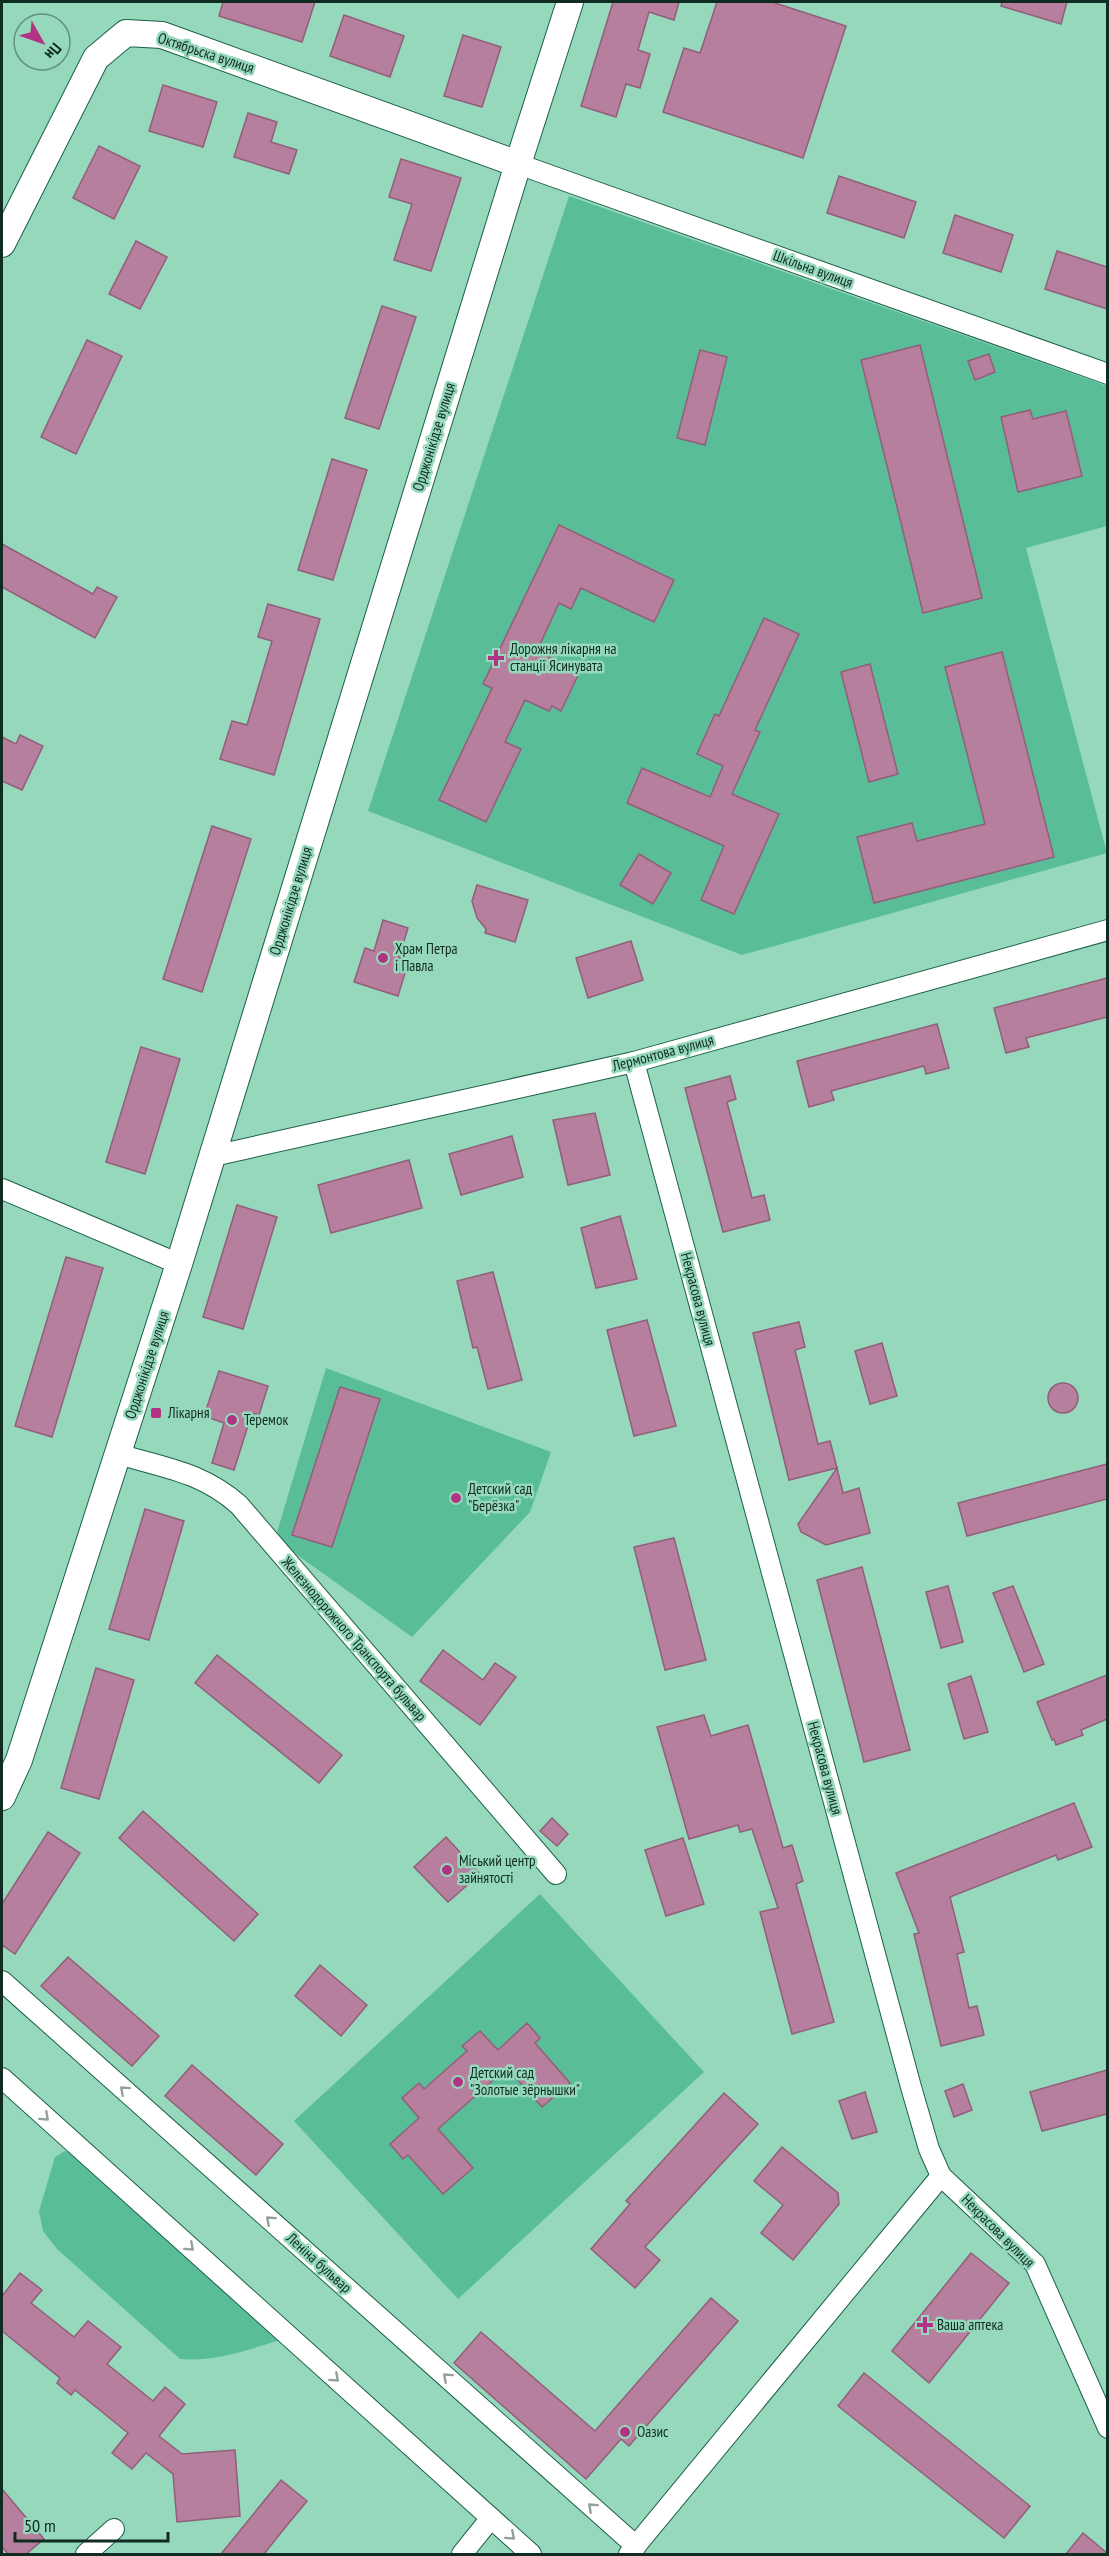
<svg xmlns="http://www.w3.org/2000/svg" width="1109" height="2556" font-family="'PT Sans Narrow',sans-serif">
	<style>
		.green { fill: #59be98 }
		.building { fill: #b67f9d; stroke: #925e7a; stroke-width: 1.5 }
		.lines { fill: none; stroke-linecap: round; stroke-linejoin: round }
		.minor-casing { stroke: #1c6049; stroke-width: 22 }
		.major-casing { stroke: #1c6049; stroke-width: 28 }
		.minor { stroke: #fff; stroke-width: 20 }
		.major { stroke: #fff; stroke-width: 26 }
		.oneway { stroke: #93a09b }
		.poi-dot { fill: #b13383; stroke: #95d8bc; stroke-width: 2 }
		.labels { text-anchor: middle; stroke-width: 5; stroke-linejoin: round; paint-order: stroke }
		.street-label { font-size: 15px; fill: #102b21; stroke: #95d8bc }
		.poi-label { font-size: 15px; fill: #102b21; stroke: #95d8bc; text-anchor: start }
	</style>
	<rect width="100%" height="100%" fill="#95d8bc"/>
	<g class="green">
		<polygon points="569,196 1107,386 1107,526 1026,548 1107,853 742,955 368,811"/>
		<polygon points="326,1368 551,1452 530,1512 412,1637 275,1539"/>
		<polygon points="540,1894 704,2072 458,2299 294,2121"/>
		<path d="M 65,2151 L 74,2154 L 280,2340 C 247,2350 214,2362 180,2359 L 57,2249 L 43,2231 L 39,2211 L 55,2157 Z"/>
	</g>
	<g class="building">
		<polygon points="223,2 315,2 302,42 219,16"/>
		<polygon points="613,2 679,2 674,20 649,12 638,50 650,54 640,88 626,84 616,117 581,106"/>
		<polygon points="717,2 772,2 846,26 803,158 663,112 684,48 700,53"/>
		<polygon points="1002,2 1067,2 1061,24 1001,6"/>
		<polygon points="344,15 404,36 390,77 330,56"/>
		<polygon points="463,35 501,47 482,107 444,96"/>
		<polygon points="163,85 217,102 203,147 149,131"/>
		<polygon points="248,113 277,122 271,142 297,150 289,174 234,157"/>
		<polygon points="99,146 140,166 114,219 73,198"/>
		<polygon points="401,159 461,178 431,271 394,260 412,204 389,197"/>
		<polygon points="839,176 916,202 904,238 827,213"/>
		<polygon points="955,215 1013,235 1001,272 943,253"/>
		<polygon points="136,241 167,257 140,309 109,294"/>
		<polygon points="1057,251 1107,267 1107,309 1045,289"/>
		<polygon points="382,306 416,317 379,429 345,418"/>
		<polygon points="87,340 122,356 76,454 41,437"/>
		<polygon points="920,345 982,598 923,613 861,360"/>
		<polygon points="700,350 727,357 705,445 677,438"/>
		<polygon points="989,354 995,372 975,380 968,361"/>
		<polygon points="1030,410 1033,419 1066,411 1082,476 1018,492 1001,417"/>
		<polygon points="332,459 367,470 333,580 298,570"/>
		<polygon points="559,525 674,580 654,622 581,588 571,609 559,603 537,651 580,671 561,711 552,706 549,711 525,700 505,742 521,749 486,822 439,800 492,688 483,684"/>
		<polygon points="2,544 93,594 97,587 117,597 95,638 2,587"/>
		<polygon points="268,604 320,619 274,775 220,759 232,721 247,725 272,641 258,637"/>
		<polygon points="764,618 799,634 755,730 760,732 732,794 779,814 734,914 701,900 724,846 627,803 642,768 710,797 723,766 697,754 715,714 719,716"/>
		<polygon points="1002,652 1054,857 874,903 857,837 912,823 917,841 985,824 945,667"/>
		<polygon points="870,664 898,774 869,782 841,672"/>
		<polygon points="20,735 43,746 22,790 2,781 2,737 16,744"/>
		<polygon points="212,826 251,839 202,992 163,979"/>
		<polygon points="639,854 671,873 653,904 620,885"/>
		<polygon points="477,885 528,900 515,942 485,933 486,929 477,918 472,901"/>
		<polygon points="383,920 408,928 399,957 409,960 398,996 354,982 365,948 374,951"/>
		<polygon points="631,941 643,980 588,998 576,958"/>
		<polygon points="1107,978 1107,1017 1026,1038 1029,1047 1006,1053 994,1008"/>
		<polygon points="937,1024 949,1068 926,1074 924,1066 831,1091 834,1100 809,1107 797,1061"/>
		<polygon points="141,1047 180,1059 145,1174 106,1162"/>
		<polygon points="730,1076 736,1099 727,1102 752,1198 764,1195 770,1220 723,1232 685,1088"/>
		<polygon points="595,1113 610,1175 568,1185 553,1120"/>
		<polygon points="512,1136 523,1177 461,1195 449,1154"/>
		<polygon points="409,1160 422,1208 331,1233 318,1185"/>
		<polygon points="237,1205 277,1217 243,1329 203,1317"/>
		<polygon points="620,1216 637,1279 596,1288 581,1228"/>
		<polygon points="66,1257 103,1268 52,1437 15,1426"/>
		<polygon points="493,1272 522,1380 488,1389 477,1347 473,1348 457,1281"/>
		<polygon points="647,1320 676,1426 634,1436 607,1330"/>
		<polygon points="799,1322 805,1347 795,1350 818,1444 830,1441 837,1468 789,1480 753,1333"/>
		<polygon points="882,1343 897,1396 870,1404 855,1351"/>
		<polygon points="219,1371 268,1386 259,1415 252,1413 234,1470 212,1463 224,1423 204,1416"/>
		<circle cx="1063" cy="1398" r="15"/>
		<polygon points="340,1387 380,1399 332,1547 292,1535"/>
		<polygon points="1107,1464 1107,1499 967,1536 958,1503"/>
		<polygon points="837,1468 843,1493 859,1488 870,1533 826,1545 801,1532 798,1524"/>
		<polygon points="145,1509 184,1521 149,1640 109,1629"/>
		<polygon points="674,1538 706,1660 665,1670 634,1547"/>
		<polygon points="862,1567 910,1750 864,1762 817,1580"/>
		<polygon points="948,1586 963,1642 941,1648 926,1592"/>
		<polygon points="1013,1586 1044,1664 1024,1672 993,1593"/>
		<polygon points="443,1650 483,1680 495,1663 516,1677 480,1725 420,1681"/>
		<polygon points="217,1655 342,1755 319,1783 195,1683"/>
		<polygon points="96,1668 134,1680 99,1799 61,1788"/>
		<polygon points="1107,1675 1107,1719 1081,1730 1083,1735 1056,1745 1054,1739 1052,1740 1037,1702"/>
		<polygon points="971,1676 988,1732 964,1739 948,1684"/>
		<polygon points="704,1715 711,1736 748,1725 783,1848 792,1845 803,1881 796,1884 834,2022 792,2034 760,1912 778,1908 752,1829 740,1832 738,1825 689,1839 657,1727"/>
		<polygon points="1074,1803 1092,1847 1058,1860 1056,1855 950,1897 964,1952 957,1954 969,2008 977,2006 984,2035 941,2046 914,1934 919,1933 896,1873"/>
		<polygon points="143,1811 258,1914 234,1941 119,1838"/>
		<polygon points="552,1818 568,1834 557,1846 540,1831"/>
		<polygon points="48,1832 80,1853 15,1954 2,1945 2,1904"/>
		<polygon points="446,1837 480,1874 448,1902 414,1867"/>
		<polygon points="683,1838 704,1904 666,1916 645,1850"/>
		<polygon points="68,1957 159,2036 132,2066 41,1986"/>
		<polygon points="320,1965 367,2005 341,2036 295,1996"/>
		<polygon points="527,2023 540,2038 535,2043 570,2083 542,2107 507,2068 438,2129 473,2168 443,2194 408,2155 403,2159 390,2144 419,2118 402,2098 419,2083 424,2089 467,2051 462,2046 480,2031 498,2050"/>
		<polygon points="192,2065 283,2144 256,2175 165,2096"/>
		<polygon points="1107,2070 1107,2114 1042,2131 1030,2092"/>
		<polygon points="963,2084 972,2110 954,2117 945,2091"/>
		<polygon points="865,2092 877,2132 852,2139 839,2101"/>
		<polygon points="724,2093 758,2124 645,2247 660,2260 635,2288 591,2249 630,2204 626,2201"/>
		<polygon points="782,2147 838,2193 839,2204 793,2260 761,2233 783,2205 754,2181"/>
		<polygon points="971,2253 1009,2283 929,2383 892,2351"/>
		<polygon points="20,2273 42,2290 31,2303 74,2337 88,2321 121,2347 107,2364 153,2401 165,2387 185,2404 159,2436 182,2454 235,2450 240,2516 177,2522 173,2474 146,2453 132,2469 112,2453 128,2433 75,2390 71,2395 57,2383 60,2378 2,2331 2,2296"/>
		<polygon points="711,2298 738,2321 629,2446 621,2439 586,2479 454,2363 481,2332 595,2431"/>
		<polygon points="864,2373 1030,2506 1004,2538 838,2406"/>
		<polygon points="281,2480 307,2501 288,2524 264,2554 221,2554"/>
		<polygon points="2,2489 44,2539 26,2554 8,2554 2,2547"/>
		<polygon points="1083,2533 1107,2553 1107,2554 1066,2554"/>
	</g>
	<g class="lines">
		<defs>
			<g id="minor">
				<polyline points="518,164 1108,374"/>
				<polyline points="634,1062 911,2087 929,2149 941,2176 1035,2264 1108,2428"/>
				<polyline points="213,1156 634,1062 1108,930"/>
				<polyline points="2,1189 179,1264"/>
				<path d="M 118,1454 C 165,1468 202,1472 239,1505 L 556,1874"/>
				<polyline points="2,1981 636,2546"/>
				<polyline points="2,2078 531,2554"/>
				<polyline points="86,2554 114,2529"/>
				<polyline points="462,2554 491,2518"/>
				<polyline points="629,2554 941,2176"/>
			</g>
			<g id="major">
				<polyline points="2,244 96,58 126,33 162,35 518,164"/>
				<polyline points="2,1797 19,1760 179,1264 518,164 570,2"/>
			</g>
		</defs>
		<use href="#minor" class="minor-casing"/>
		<use href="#major" class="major-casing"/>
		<use href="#minor" class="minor"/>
		<use href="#major" class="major"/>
	</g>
	<defs><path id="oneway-chevron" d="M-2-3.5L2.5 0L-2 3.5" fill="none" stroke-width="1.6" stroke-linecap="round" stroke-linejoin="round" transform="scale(1.5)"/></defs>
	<g class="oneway">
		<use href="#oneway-chevron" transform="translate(124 2090) rotate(-138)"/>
		<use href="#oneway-chevron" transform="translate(45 2117) rotate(42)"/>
		<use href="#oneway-chevron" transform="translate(270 2220) rotate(-138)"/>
		<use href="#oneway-chevron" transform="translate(190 2247) rotate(42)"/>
		<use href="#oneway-chevron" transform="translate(447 2377) rotate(-138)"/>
		<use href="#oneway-chevron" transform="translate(335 2378) rotate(42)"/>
		<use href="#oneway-chevron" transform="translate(592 2507) rotate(-138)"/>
		<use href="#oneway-chevron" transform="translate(511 2536) rotate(42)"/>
	</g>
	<g class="poi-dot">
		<path d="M493 649h6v6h6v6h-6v6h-6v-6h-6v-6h6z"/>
		<circle cx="383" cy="958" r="6"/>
		<rect x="150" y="1407" width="12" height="12" rx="3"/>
		<circle cx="232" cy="1420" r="6"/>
		<circle cx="456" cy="1498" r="6"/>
		<circle cx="447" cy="1870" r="6"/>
		<circle cx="458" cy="2082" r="6"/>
		<path d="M922 2316h6v6h6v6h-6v6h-6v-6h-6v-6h6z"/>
		<circle cx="625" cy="2432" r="6"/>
	</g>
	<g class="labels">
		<g class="street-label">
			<text transform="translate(206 53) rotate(18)" y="5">Октябрьска вулиця</text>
			<text transform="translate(813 269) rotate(20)" y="5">Шкільна вулиця</text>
			<text transform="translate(434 437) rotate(-73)" y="5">Орджонікідзе вулиця</text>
			<text transform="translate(291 901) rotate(-73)" y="5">Орджонікідзе вулиця</text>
			<text transform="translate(663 1053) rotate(-15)" y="5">Лермонтова вулиця</text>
			<text transform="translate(698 1299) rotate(75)" y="5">Некрасова вулиця</text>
			<text transform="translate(147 1365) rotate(-72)" y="5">Орджонікідзе вулиця</text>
			<text transform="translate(354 1639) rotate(49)" y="5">Железнодорожного Транспорта бульвар</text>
			<text transform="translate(825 1768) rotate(75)" y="5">Некрасова вулиця</text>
			<text transform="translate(998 2231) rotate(45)" y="5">Некрасова вулиця</text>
			<text transform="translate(319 2263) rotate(42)" y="5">Леніна бульвар</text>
		</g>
		<g class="poi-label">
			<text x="510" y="654">Дорожня лікарня на<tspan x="510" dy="17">станції Ясинувата</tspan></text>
			<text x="395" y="954">Храм Петра<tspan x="395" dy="17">і Павла</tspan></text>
			<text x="168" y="1418">Лікарня</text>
			<text x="244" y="1425">Теремок</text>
			<text x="468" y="1494">Детский сад<tspan x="468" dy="17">"Берёзка"</tspan></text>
			<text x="459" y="1866">Міський центр<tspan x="459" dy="17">зайнятості</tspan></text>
			<text x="470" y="2078">Детский сад<tspan x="470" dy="17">"Золотые зёрнышки"</tspan></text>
			<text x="937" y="2330">Ваша аптека</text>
			<text x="637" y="2437">Оазис</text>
		</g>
	</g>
	<rect width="1109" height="2556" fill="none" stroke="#102b21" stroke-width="6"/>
	<g transform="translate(42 42) rotate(130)"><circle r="28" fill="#95d8bc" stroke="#60937e" stroke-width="1.5"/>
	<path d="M0-4.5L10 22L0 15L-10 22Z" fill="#b13383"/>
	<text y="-9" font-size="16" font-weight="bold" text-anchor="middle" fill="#102b21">Пн</text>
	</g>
	<path d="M15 2532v9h153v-9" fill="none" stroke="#102b21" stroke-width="3"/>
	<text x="24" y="2532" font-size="18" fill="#102b21" stroke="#95d8bc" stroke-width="4.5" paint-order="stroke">50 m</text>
</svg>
